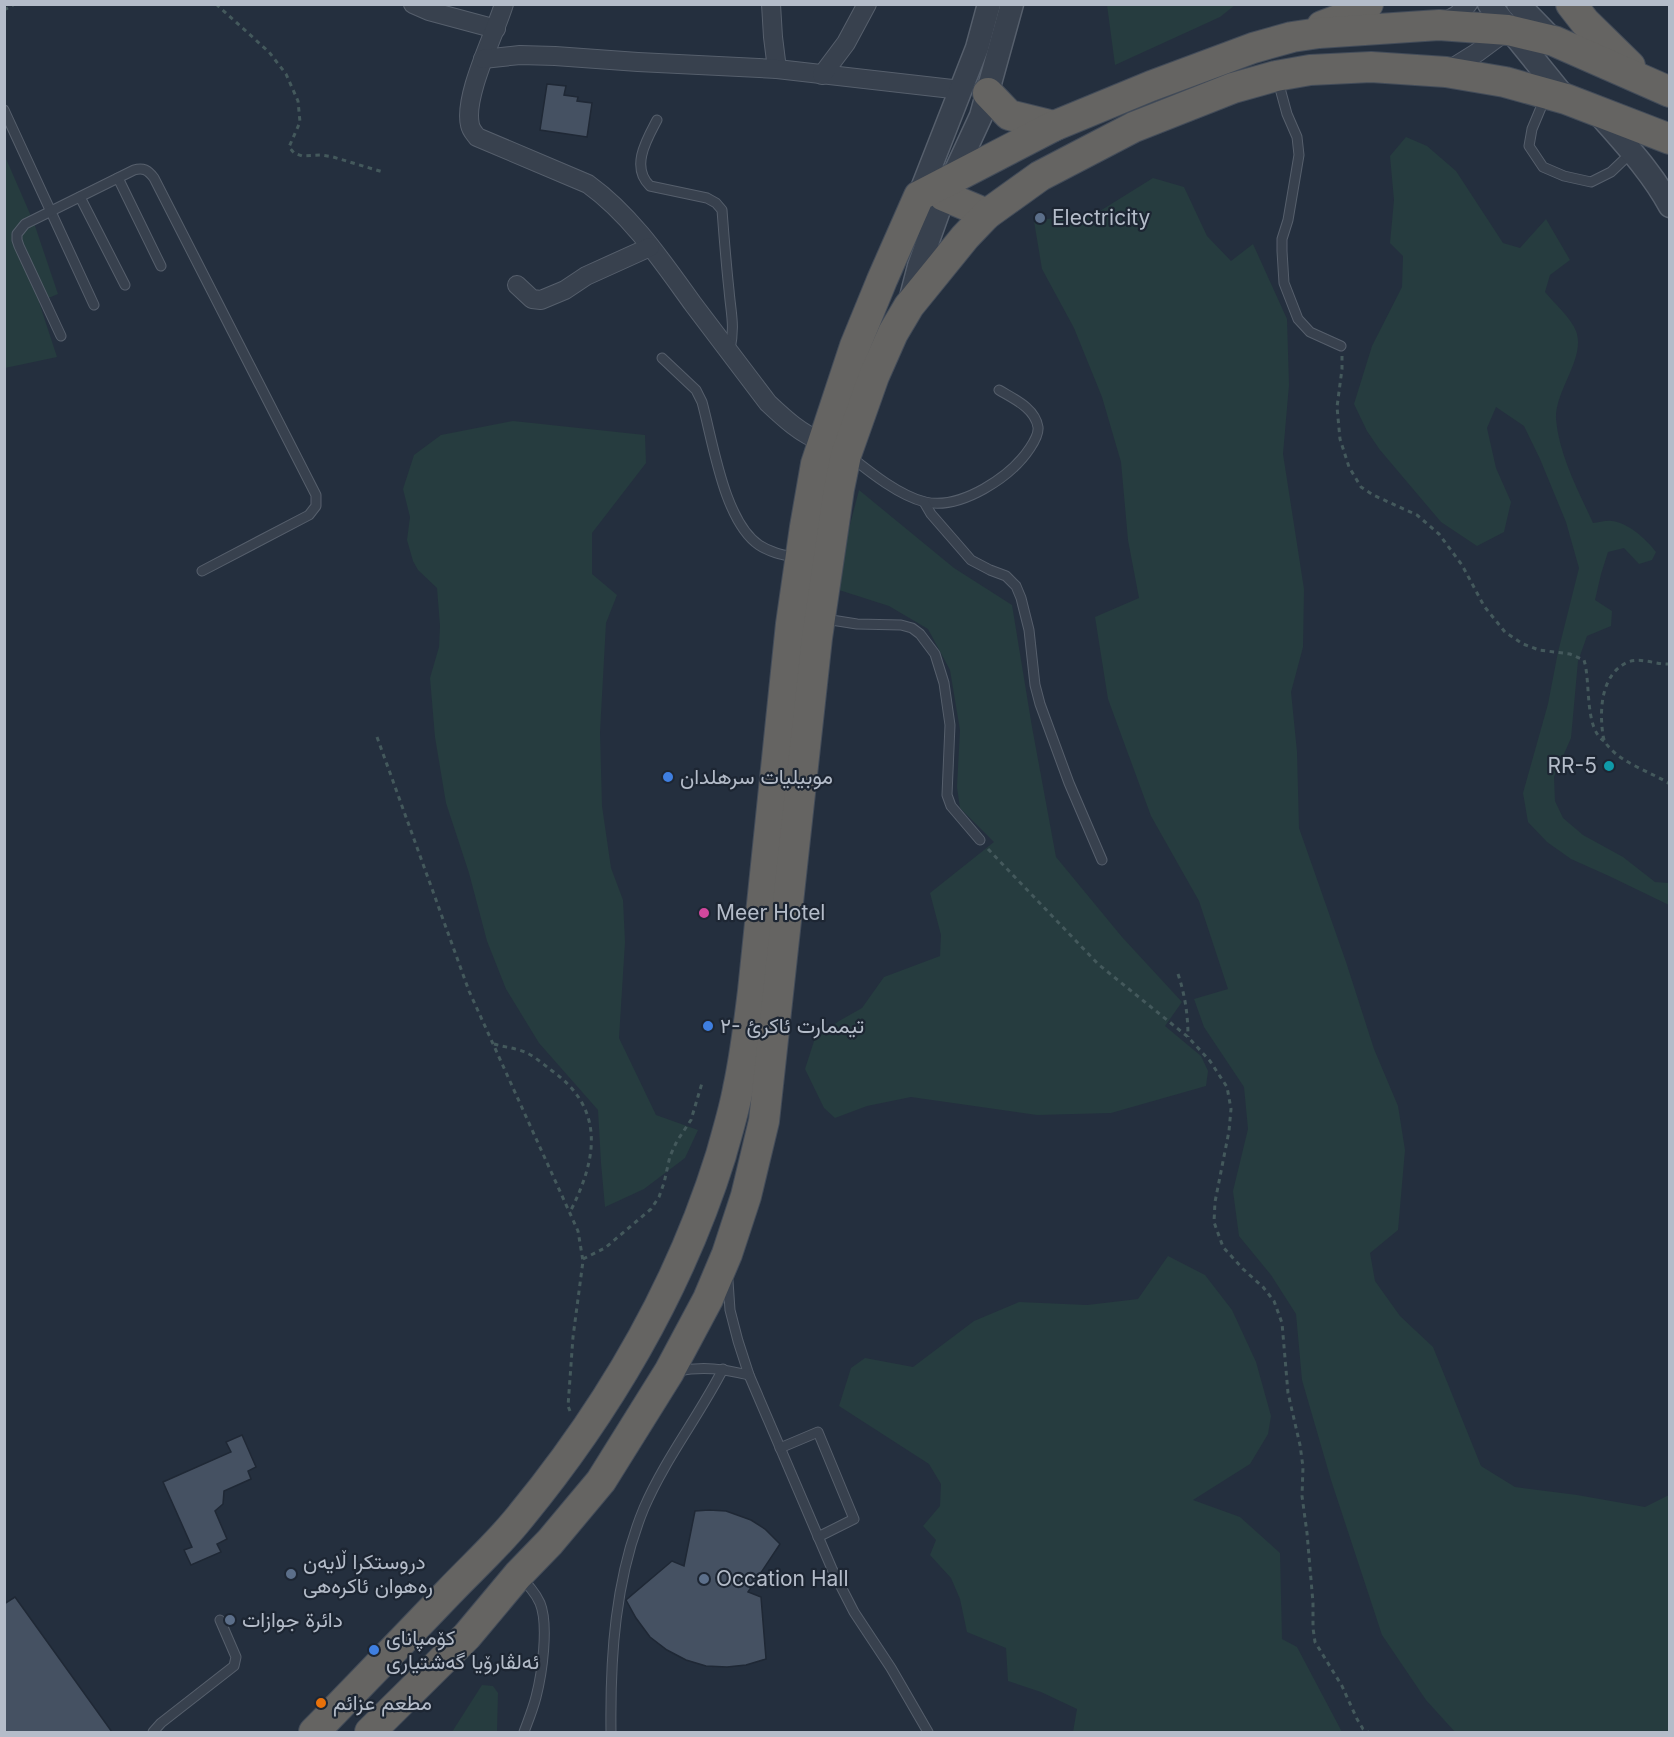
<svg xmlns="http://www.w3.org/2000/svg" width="1674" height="1737" font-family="Inter,Vazirmatn,sans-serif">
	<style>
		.green { fill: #263c3f }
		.building { fill: #455162; stroke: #1f2835; stroke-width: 1.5 }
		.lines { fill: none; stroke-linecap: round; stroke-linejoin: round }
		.service-casing { stroke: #565f6c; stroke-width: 11 }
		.minor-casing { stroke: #565f6c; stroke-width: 20 }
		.tertiary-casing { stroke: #565f6c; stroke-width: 25 }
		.trunk-casing { stroke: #434c59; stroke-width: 32 }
		.path { stroke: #44595c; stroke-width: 3; stroke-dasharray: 4.5 4.5; stroke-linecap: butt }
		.service { stroke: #38414e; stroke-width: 9 }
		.minor { stroke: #38414e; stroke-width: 18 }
		.tertiary { stroke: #38414e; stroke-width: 22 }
		.trunk { stroke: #656462; stroke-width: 30 }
		.service-dot { fill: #5c6f8a; stroke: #1d2633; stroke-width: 2 }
		.culture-dot { fill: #0f9aa8; stroke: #1d2633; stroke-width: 2 }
		.shop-dot { fill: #3f7fe0; stroke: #1d2633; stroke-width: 2 }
		.hotel-dot { fill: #d1479c; stroke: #1d2633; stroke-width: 2 }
		.food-dot { fill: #e8710a; stroke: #1d2633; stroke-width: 2 }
		.labels { text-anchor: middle; stroke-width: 4.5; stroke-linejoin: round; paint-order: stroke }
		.poi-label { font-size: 21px; fill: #b4bcc9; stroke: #1d2633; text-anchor: start }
	</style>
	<rect width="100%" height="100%" fill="#242f3e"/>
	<g class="green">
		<polygon points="1107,5 1107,4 1235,5 1220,17 1115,65"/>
		<path d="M 1406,137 L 1427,146 L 1456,171 L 1503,243 L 1520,248 L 1546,219 L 1570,260 L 1550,275 L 1545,292 C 1554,303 1571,318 1576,331 C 1586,358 1555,390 1556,419 C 1559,455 1578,490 1593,523 C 1598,523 1606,520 1612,521 C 1629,523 1647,540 1656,552 L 1652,560 L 1639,564 L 1624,548 L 1608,552 L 1601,574 L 1595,600 L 1612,611 L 1611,626 L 1587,636 L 1578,661 L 1571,738 L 1554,777 L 1555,801 L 1563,818 L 1583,835 L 1623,857 L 1655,882 L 1669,883 L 1669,905 L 1609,876 L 1571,859 L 1547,842 L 1528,822 L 1523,793 L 1548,704 L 1558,652 L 1579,568 L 1566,522 L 1540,459 L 1524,426 L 1496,407 L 1487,428 L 1496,468 L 1511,502 L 1504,532 L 1477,546 L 1441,522 L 1380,450 L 1367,431 L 1354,404 L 1372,346 L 1402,287 L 1403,256 L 1390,243 L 1394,200 L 1390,156 Z"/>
		<polygon points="4,154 34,223 58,294 39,302 57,357 5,368"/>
		<polygon points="1153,178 1184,187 1207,236 1231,261 1253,244 1287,319 1289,385 1283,454 1304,589 1303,647 1291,692 1297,752 1299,828 1346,962 1374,1049 1398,1106 1405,1150 1398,1230 1370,1253 1375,1281 1400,1316 1433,1347 1481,1466 1515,1487 1577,1495 1645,1507 1669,1495 1669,1732 1455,1732 1426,1700 1382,1635 1331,1480 1302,1380 1296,1314 1271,1275 1239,1236 1233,1191 1248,1129 1244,1087 1204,1027 1194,999 1228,989 1199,901 1151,816 1108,699 1095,617 1139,598 1128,540 1121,462 1102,397 1074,328 1042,269 1034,221 1100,211"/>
		<polygon points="513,421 645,435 646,463 592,533 592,574 617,595 606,623 600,732 602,806 611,868 623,900 625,942 619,1038 656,1115 698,1130 685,1158 644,1189 605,1207 601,1163 598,1110 539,1043 506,989 487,941 469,873 446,803 435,737 430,678 439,647 440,626 437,588 418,570 413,561 407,540 410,517 403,489 414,455 441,435"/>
		<polygon points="859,490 954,568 1012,605 1032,727 1056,857 1122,937 1182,1002 1165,1026 1201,1056 1208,1071 1206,1086 1111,1113 1037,1115 911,1097 867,1106 835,1118 824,1108 805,1069 815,1038 839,1021 862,1008 884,977 940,956 941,935 930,893 994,842 960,808 957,787 960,730 950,670 928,629 889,606 839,590 845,544"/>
		<polygon points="1168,1256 1205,1275 1232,1310 1256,1362 1271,1416 1268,1434 1250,1464 1193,1500 1240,1517 1280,1553 1282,1639 1297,1647 1342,1732 1073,1732 1077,1709 1041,1692 1008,1681 1006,1648 967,1632 960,1599 951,1578 930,1555 936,1540 923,1526 940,1506 941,1484 929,1464 839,1406 851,1368 865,1358 913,1367 974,1321 1019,1302 1087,1305 1138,1299"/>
		<polygon points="482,1685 493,1686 498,1693 497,1732 452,1732"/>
	</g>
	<g class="building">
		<polygon points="547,84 566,86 564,95 578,97 577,101 592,103 587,137 540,130"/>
		<polygon points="242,1435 256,1467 248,1471 251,1479 224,1491 223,1504 215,1511 227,1539 217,1544 221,1552 191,1565 184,1550 192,1547 163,1482 231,1452 226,1442"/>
		<polygon points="709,1510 726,1511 751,1520 765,1529 780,1544 748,1592 761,1597 766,1659 746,1665 727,1667 706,1666 686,1660 667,1650 650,1637 636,1618 626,1600 672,1561 684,1566 695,1511"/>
		<polygon points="15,1597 112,1732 4,1732 4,1604"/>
	</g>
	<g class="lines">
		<defs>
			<g id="service">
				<polyline points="1278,81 1287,114 1297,137 1299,155 1288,220 1282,239 1282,251 1284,283 1298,319 1310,332 1341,346"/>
				<polyline points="1545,98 1532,129 1529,146 1543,167 1564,176 1591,182 1611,172 1632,152"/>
				<polyline points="4,110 94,305"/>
				<path d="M 657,120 C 647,139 630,167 650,186 L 707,198 L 716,203 L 722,210 C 724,236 726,263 729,290 C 731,314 735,325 730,350"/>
				<polyline points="118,178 161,266"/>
				<polyline points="80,197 125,285"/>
				<path d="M 61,336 L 19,246 L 17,240 L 17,234 L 25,224 L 134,170 C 143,167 148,170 154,178 L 316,495 L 316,506 L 309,515 L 202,571"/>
				<path d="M 662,358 L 696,390 L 702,402 C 713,442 724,521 759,545 C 771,553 784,555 798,558"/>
				<path d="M 851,457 C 871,473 900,496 925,502 C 961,510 1011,477 1030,448 C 1034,442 1039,434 1038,427 C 1035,408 1014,399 999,390"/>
				<polyline points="924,502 931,514 971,560 990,570 1006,576 1016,586 1021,598 1029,630 1035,685 1040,704 1069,783 1102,860"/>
				<polyline points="825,619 857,624 901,625 912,628 920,634 935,654 944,683 950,725 947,795 951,806 980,840"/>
				<polyline points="728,1281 730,1310 738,1341 749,1375 832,1569 854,1612 891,1668 928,1732"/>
				<path d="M 677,1371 C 705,1366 722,1369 749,1375"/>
				<polyline points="780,1448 818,1432 854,1519 818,1537"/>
				<path d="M 520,1577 C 528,1585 535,1592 540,1603 C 549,1625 542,1674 536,1697 C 533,1709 528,1721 524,1732"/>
				<polyline points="153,1732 161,1723 234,1666 236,1657 220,1620"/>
				<path d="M 611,1732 C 610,1657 615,1578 644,1508 C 665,1459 699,1416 723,1369"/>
			</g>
			<g id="minor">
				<polyline points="413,4 429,11 496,29"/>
				<path d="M 504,4 C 495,34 463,96 470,125 C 471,130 474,133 477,137 L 588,184 C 631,215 662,261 693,304 C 718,337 743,370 768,403 C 785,419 800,433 822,442"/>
				<polyline points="771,4 773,37 777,69"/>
				<polyline points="1441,24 1457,15 1468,4"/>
				<polyline points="483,59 520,55 555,56 638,62 777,69 961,90"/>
				<polyline points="1446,72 1478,52 1509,29"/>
				<polyline points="822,75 846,43 867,4"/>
				<polyline points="517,285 532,299 541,300 565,290 586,276 650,247"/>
			</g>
			<g id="tertiary">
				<polyline points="1489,4 1566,99"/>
				<polyline points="1518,4 1554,41"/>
				<path d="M 1598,113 C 1624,143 1651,171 1670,206"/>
				<polyline points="919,196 977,48 989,4"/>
				<polyline points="910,301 919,266 944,196 981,116 1012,4"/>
			</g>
			<g id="trunk">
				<polyline points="1571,4 1585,22 1630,66"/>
				<polyline points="1322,26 1351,15 1368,4"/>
				<polyline points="988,93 1009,115 1054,126"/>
				<polyline points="944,196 987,214"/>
				<path d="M 314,1732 C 359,1686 404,1639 449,1592 C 471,1569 494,1548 515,1523 C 605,1415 679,1290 721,1155 C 727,1133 734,1111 738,1089 C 745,1057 749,1024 753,991 L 791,624 L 805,527 L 816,464 L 855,346 L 882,280 L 919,196 L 1054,126 L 1151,86 L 1253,48 L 1292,37 L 1319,33 L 1439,25 L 1508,30 L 1554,41 L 1670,92"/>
				<polyline points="370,1732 467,1636 518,1575 550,1542 601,1481 669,1372 708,1299 727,1254 746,1196 764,1121 817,638 839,489 846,455 874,376 893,333 909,306 965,237 987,214 1040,176 1134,127 1233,88 1276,76 1310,70 1371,67 1446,72 1505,82 1566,99 1670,139"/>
			</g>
		</defs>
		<use href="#service" class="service-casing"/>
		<use href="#minor" class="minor-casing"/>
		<use href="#tertiary" class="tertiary-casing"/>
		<use href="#trunk" class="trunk-casing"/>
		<g class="path">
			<polyline points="216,4 269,52 286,74 298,101 300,122 289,147 294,153 302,156 321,155 333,157 383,172"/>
			<polyline points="4,10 15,4"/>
			<path d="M 1342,356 L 1342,369 L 1337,407 L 1340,439 L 1349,467 L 1361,487 L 1373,495 L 1417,515 L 1439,534 L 1462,565 L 1484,606 L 1505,632 L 1523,644 L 1539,650 L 1570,654 L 1584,660 C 1591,682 1584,728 1604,741"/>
			<path d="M 1670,664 C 1656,665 1641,657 1628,662 C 1603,673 1600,704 1602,727 C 1603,736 1603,742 1610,748 C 1622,763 1653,773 1670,784"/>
			<polyline points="377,737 469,991 578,1231 583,1261 573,1337 568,1406 570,1411"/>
			<polyline points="988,849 1098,964 1188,1037 1210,1061 1227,1087 1231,1109 1229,1131 1215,1202 1214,1222 1223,1247 1243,1269 1263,1287 1274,1301 1282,1323 1288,1393 1300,1445 1303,1467 1302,1496 1307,1533 1313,1603 1313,1628 1315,1642 1342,1686 1357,1719 1363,1729 1368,1732"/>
			<path d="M 1178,974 C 1185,995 1188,1015 1188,1037"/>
			<path d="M 494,1044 C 504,1047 515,1048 525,1052 C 534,1056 543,1064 551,1070 C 606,1109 597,1159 570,1212"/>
			<polyline points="583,1259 605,1248 651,1209 659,1197 664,1183 670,1156 677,1141 691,1120 702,1083"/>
		</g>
		<use href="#service" class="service"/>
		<use href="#minor" class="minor"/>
		<use href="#tertiary" class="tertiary"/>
		<use href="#trunk" class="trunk"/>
	</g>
	<g class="service-dot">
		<circle cx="1040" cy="218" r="6"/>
		<circle cx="291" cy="1574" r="6"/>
		<circle cx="704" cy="1579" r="6"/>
		<circle cx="230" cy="1620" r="6"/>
	</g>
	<circle class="culture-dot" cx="1609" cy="766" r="6"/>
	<g class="shop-dot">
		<circle cx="668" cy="777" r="6"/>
		<circle cx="708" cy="1026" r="6"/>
		<circle cx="374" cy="1650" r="6"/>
	</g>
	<circle class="hotel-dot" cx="704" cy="913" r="6"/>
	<circle class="food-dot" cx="321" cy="1703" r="6"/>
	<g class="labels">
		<g class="poi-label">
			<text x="1052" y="225">Electricity</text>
			<text x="1597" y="773" text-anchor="end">RR-5</text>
			<text x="680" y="784">موبيليات سرهلدان</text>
			<text x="716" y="920">Meer Hotel</text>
			<text x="720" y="1033">تيممارت ئاكرئ -٢</text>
			<text x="303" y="1569">دروستكرا ڵایەن<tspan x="303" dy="24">رەهوان ئاكرەهی</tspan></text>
			<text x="716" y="1586">Occation Hall</text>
			<text x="242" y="1627">دائرة جوازات</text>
			<text x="386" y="1645">کۆمپانای<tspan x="386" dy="24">ئەلڤارۆیا گەشتیاری</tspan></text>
			<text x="333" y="1710">مطعم عزائم</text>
		</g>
	</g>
	<rect width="1674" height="1737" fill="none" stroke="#b4bcc9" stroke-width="12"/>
</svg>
